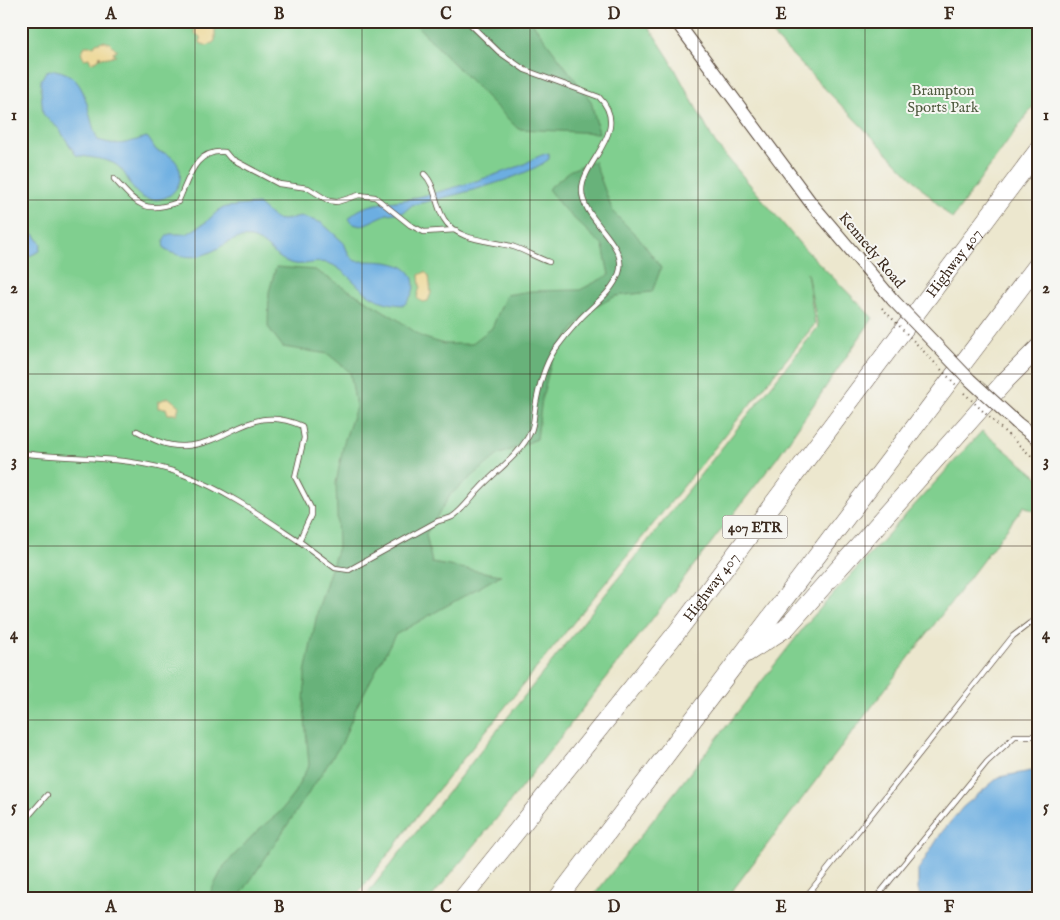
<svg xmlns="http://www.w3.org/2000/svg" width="1060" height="920" font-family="'IM FELL English',serif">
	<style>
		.green { fill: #80cf8f; stroke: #5e7c56 }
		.forest { fill: #68b27a; stroke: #526e4c }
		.sand { fill: #eeda9e; stroke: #94825e }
		.water { fill: #6caee1; stroke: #546c80 }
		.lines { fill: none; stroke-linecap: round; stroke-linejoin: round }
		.service-casing { stroke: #564638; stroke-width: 6 }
		.secondary-casing { stroke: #564638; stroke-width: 14 }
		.motorway-casing { stroke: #564638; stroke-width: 19 }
		.path { stroke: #564638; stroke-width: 2; stroke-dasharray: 1 4; stroke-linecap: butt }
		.service { stroke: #fff; stroke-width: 4.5 }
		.secondary { stroke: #fff; stroke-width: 12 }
		.motorway { stroke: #fff; stroke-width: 18 }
		.secondary-bridge-casing { stroke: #564638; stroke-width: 14; stroke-linecap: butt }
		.path-bridge { stroke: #564638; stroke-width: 2; stroke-dasharray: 1 4; stroke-linecap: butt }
		.secondary-bridge { stroke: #fff; stroke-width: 12 }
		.grid { fill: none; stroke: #3b2a1e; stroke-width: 1; stroke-opacity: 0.55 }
		.labels { text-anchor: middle; stroke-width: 4; stroke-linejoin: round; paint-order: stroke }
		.shield { fill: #f6f6f2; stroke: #73675e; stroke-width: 1 }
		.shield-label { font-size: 14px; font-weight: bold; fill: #3b2a1e }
		.park-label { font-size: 15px; fill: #505c40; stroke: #f6f6f2 }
		.street-label { font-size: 15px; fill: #3b2a1e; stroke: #f6f6f2 }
		.neatline { fill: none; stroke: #3b2a1e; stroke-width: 2 }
		.grid-label { font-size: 16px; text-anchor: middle; font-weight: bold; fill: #3b2a1e }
	</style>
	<rect width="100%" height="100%" fill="#f6f6f2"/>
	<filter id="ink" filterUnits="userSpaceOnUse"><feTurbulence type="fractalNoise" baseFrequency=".02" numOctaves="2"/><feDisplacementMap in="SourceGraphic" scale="10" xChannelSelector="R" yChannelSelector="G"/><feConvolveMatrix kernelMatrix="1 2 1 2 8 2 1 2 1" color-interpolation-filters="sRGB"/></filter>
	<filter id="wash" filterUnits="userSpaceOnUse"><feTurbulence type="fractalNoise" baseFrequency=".0096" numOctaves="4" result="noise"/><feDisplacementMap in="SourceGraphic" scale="20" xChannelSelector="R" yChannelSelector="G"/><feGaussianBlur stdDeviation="1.12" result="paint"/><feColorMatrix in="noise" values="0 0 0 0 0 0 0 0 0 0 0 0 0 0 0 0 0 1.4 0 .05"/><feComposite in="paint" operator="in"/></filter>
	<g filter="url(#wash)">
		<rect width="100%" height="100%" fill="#ece7ce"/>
		<g class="green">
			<polygon points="21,21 645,21 669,58 715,143 800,244 873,318 777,458 507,806 430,899 363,899 818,327 807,273 815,324 425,806 354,899 21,899"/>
			<polygon points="759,21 1039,21 1039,98 952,219"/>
			<polygon points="982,431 1039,478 1039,514 1024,506 726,899 591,899 809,621"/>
		</g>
		<g class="forest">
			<polygon points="412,21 531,21 591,101 599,133 518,129"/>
			<polygon points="594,161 613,212 640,239 661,268 652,292 616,296 591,309 578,323 552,359 542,398 537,439 498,455 451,494 426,534 432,563 501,575 395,635 357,706 342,743 238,899 207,899 224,866 258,830 280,812 293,795 309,765 304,707 305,673 318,609 338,547 336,483 344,442 356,407 350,372 328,354 283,347 268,327 269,292 276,267 315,270 397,319 422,337 444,344 471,344 492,328 506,295 531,291 580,290 609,275 603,246 562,207 548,189 571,170"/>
		</g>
		<g class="sand">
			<polygon points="202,21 215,23 215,41 208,46 200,43 200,37 195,33 195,28 201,25"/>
			<polygon points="103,41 110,43 117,50 113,52 116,56 101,58 100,55 99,59 91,63 89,58 84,59 81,53 85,46 94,46 96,43"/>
			<polygon points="425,272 429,276 431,293 428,301 422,302 417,298 420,287 419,275"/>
			<polygon points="168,397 179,406 177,414 168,414 166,408 158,408 158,402"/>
		</g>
		<g class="water">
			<path d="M 55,70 C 91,76 85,114 98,140 C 121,147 125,143 147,137 C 151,141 153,146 156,150 C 160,153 166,152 170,156 C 184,166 184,184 170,195 C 163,200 152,201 144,198 C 131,192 129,177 120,168 C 111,158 89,158 76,155 L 59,129 L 43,114 L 41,93 L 41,80 L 46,71 Z"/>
			<path d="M 549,153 L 549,159 C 525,179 445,198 412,205 L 404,212 L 387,214 L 361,226 L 353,224 L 349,219 C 361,201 394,203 414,198 C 448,190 484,179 517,167 C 529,163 537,155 549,153 Z"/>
			<path d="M 258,204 L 275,219 L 284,220 L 300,216 L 322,223 L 344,243 L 349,255 L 355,261 C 373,262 413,257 414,285 C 414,293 409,300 404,305 C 362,303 362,282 333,265 C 318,257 301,270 285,261 C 273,255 265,241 251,238 C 222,233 210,272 165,250 C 162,243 163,239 169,234 L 187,234 L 206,222 L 219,210 L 226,207 Z"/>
			<polygon points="21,230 35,235 41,244 40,251 21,260"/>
			<polygon points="1031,771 1039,776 1039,881 1003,899 921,899 918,890 918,870 942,832 963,807 999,777"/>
		</g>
	</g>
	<g filter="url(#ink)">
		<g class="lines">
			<defs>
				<g id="service">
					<path d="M 424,174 C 436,185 435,205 444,219 C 457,242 492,240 514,247 C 526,251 537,258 549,262"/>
					<path d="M 114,179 C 136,203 143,215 178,202 C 189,179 194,149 225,152 L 230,158 L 279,184 L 308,188 L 329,201 L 337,202 L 359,195 L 375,197 L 410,225 L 424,232 L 456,230"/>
					<path d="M 21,453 C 74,460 133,455 184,475 C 225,490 263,517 299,541 L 311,515 L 311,508 L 295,477 L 304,438 L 302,426 C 250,402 231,444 184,446 C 167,447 152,439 137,431"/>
					<path d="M 299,541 L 335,568 L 349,570 L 438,521 C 442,520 448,519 452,517 C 463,510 472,496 481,487 C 498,469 521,454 531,431 C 534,424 534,415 535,409 C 538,390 543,368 554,351 C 562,340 571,329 580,319 C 593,305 612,293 619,273 C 629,244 581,219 582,190 C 582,161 632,131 599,97 L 525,70 L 499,52 L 467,21"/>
					<polyline points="21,847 27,832 25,820 47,795"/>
					<polyline points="804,899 1013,636 1030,623 1039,620"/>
					<polyline points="875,899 987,762 1015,736 1039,736"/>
				</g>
				<g id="secondary">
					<polyline points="676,21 811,203 893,300"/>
					<polyline points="1017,423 1039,440"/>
				</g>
				<g id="motorway">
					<polyline points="747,653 786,628 1006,380 1039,347"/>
					<path id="s1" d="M 462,899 L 677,632 L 1039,149"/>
					<polyline points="557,899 1039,263"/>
				</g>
			</defs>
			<use href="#service" class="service-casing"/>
			<use href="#secondary" class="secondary-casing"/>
			<use href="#motorway" class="motorway-casing"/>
			<polyline class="path" points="1008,435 1039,463"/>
			<use href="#service" class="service"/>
			<use href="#secondary" class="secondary"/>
			<use href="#motorway" class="motorway"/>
			<defs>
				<polyline id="secondary-bridge" points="893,300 970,380 1017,423"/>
			</defs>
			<use href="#secondary-bridge" class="secondary-bridge-casing"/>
			<g class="path-bridge">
				<polyline points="882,308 957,386"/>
				<polyline points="964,393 1008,435"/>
			</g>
			<use href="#secondary-bridge" class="secondary-bridge"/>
		</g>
	</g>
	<path class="grid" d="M 195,21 L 195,899M 362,21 L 362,899M 530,21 L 530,899M 698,21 L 698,899M 865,21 L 865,899M 21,200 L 1039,200M 21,374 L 1039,374M 21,546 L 1039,546M 21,720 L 1039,720"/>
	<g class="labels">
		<rect class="shield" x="722.5" y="515.5" width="65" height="23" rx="4"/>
		<g class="shield-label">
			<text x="755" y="532">407 ETR</text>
		</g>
		<g class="park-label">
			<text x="943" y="95">Brampton<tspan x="943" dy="17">Sports Park</tspan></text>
		</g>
		<g class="street-label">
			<text transform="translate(872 250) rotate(50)" y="5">Kennedy Road</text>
			<text dy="5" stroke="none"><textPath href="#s1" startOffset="804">Highway 407</textPath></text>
			<text dy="5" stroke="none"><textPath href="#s1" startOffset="399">Highway 407</textPath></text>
		</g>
	</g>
	<rect width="1060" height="920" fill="none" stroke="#f6f6f2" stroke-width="55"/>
	<rect x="28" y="28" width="1004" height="864" class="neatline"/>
	<g class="grid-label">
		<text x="111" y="19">A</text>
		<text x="279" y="19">B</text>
		<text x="446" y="19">C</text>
		<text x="614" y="19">D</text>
		<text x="781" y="19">E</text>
		<text x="949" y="19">F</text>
		<text x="14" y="120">1</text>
		<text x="1046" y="120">1</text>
		<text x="14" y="293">2</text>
		<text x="1046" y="293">2</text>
		<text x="14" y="466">3</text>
		<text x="1046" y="466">3</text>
		<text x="14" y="639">4</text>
		<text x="1046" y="639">4</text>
		<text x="14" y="812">5</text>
		<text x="1046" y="812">5</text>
		<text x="111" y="912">A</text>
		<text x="279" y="912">B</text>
		<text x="446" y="912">C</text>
		<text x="614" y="912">D</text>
		<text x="781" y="912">E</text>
		<text x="949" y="912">F</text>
	</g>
</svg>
